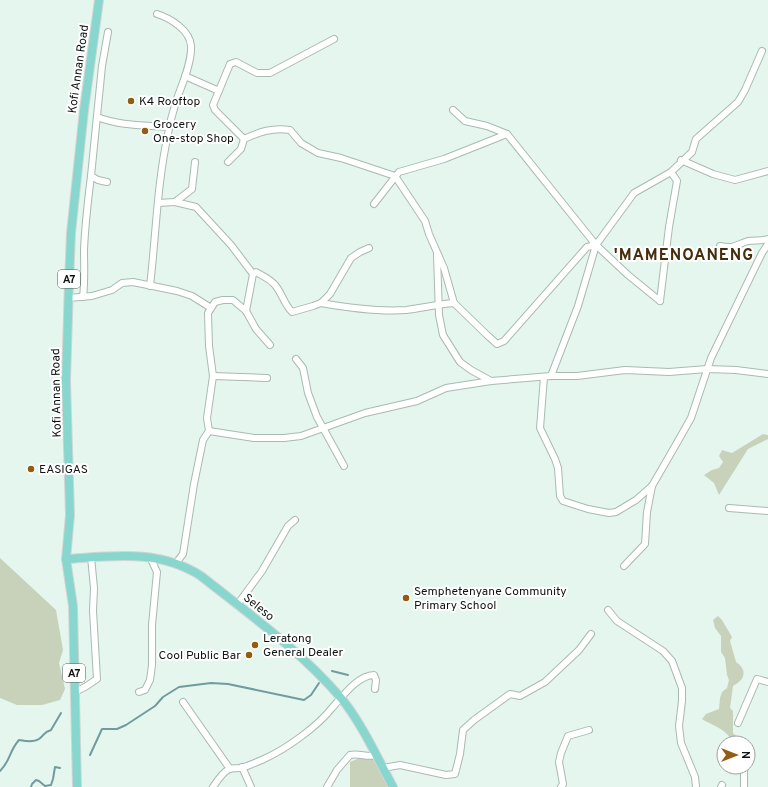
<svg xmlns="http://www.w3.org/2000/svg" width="768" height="787" font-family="Overpass,sans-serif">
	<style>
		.green { fill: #c8d2bb }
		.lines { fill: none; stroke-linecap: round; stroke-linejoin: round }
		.stream { stroke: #719b9f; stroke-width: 2 }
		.minor-casing { stroke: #a9bab2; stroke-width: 8 }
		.major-casing { stroke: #d4d5d4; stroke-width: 10 }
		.minor { stroke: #fff; stroke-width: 6 }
		.major { stroke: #87d7ce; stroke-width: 8 }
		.poi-dot { fill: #925d11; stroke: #fff; stroke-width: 1.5 }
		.labels { text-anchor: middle; stroke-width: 4; stroke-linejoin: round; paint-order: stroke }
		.shield { fill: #fff; stroke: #575a59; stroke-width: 1 }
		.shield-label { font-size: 11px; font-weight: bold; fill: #0f1412 }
		.street-label { font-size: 12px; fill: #0f1412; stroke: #fff }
		.poi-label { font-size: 12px; fill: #0f1412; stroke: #fff; text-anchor: start }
		.district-label { font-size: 16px; font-weight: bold; letter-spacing: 1px; fill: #462d0b; stroke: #fff }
	</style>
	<rect width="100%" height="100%" fill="#e5f6ee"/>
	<g class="green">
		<polygon points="763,434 768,435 768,439 748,449 719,495 714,483 704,475 712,470 719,468 723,462 719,456 722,450 732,453"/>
		<polygon points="0,558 56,610 63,650 59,663 65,689 60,700 42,705 17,705 0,698"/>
		<path d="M 718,616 L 722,620 L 732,637 L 730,641 L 736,662 C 748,670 745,680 733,686 L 730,708 L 733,711 L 733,733 L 739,739 L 739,743 L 730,743 L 730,738 C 724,728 711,725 702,719 L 706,714 L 719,709 L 720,698 L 722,692 L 727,688 L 729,680 L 727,675 L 725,658 L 721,652 L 721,636 L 715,628 L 713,620 Z"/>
		<polygon points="362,757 374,759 389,787 350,787 350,762"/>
	</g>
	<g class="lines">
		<g class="stream">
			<polyline points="332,671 348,675"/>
			<polyline points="90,755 102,729 117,729 126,725 155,706 163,697 179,687 211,683 228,684 304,700 311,695 319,683"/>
			<path d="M 0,771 C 11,760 9,751 19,740 C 25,741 33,743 39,739 C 45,735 43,732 51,730 L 61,713"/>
			<polyline points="31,787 32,784 36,780 39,781 45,786 51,785 53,779 55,767 60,768"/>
		</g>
		<defs>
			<g id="minor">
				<polyline points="185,76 219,91"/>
				<polyline points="453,110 465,121 487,126 507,134 596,245 628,275 660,301"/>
				<path d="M 97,117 C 120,126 145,125 169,127"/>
				<polyline points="244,139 215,110 213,105 230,64 236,62 257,73 270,73 334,39"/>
				<polyline points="681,160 713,174 735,180 768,171"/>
				<path d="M 228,162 L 241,149 L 244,139 C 259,132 273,127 290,130 L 301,143 L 318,153 L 341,158 L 395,176 L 425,221 L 429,234 L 444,268 L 454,303"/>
				<polyline points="107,182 98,180 91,176 102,66 108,32"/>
				<polyline points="175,202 196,207 231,245 253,274 246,311"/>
				<polyline points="158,203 175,202 192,189 195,162"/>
				<polyline points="374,204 399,172 444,159 507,134"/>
				<path d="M 720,246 C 735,249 735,245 748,241 C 755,240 762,241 768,239"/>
				<polyline points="437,255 439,315 443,335 460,362 471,370 491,381"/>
				<path d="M 253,274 L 256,272 C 263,276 270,279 275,285 C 282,293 284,304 292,312 L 313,306 L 321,303 L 330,294 L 351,258 L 360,252 L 369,248"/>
				<path d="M 150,286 C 156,235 157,184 168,134 C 170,121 174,108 178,96 C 183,82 192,61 191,46 C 190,30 170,18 157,14"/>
				<path d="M 83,297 C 85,281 84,266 84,250 C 85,225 88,200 91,176"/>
				<polyline points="68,298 92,296 112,290 122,283 133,282 177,291 192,296 211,308"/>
				<polyline points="660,301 669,227 677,181 671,172"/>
				<path d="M 321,303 C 349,308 377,312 406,310 C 422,308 438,304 454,303 L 487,335 L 497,344 L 504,341 L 587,247 L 596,245"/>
				<polyline points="296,359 303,368 308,393 317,417 344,466"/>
				<polyline points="213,376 267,378"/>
				<polyline points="551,376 578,306 596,245 634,193 671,172 692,152 696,139 738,102 745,90 762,51"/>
				<polyline points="544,377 540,428 555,459 558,468 560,496 563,501 588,509 609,513 616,512 636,500 652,486 678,441 691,418 711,358 762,253 768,244"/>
				<polyline points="209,431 254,438 284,438 301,436 365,413 417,401 446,388 491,381 551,376 577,376 625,370 669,372 707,369 736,370 768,374"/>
				<polyline points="729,508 768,511"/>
				<polyline points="176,563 183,554 194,484 203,440 209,431 207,418 213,376 209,346 208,313 215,302 223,300 233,300 246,311 256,329 270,345"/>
				<polyline points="624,566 645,544 647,512 652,486"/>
				<polyline points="237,605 262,571 288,526 295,520"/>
				<polyline points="608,610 617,621 663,651 672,661 682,688 682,701 679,726 681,743 695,777 696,787"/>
				<polyline points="75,692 85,687 97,679 93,611 94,588 91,557"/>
				<polyline points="139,692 145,690 150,680 152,665 152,625 157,572 150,557"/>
				<polyline points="183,702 230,769"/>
				<polyline points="738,723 757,679 768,682"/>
				<polyline points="242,767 251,787"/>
				<polyline points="383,768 400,765 446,775 455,774 460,754 463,730 474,720 510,694 520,696 545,682 579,650 591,634"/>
				<path d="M 213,787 C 217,781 222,773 229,769 C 233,768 237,768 241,768 C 248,766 257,762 264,759 C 286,749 317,727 332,708 C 342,697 358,675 374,675 L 376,680 L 375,689"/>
				<path d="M 327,787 L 337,770 L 350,755 C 359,753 369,758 376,755"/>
				<polyline points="561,787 563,784 559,762 561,753 568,736 589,730"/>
				<polyline points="721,787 722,785"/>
				<polyline points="744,787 744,771 745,767"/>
			</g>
			<g id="major">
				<path d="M 66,559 C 114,556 159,549 201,576 C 249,614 301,651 341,698 C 361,722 378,759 393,787"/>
				<polyline points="77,787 73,606 66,559 70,515 66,381 69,282 71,233 84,110 99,0"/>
			</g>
		</defs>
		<use href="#minor" class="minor-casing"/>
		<use href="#major" class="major-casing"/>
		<use href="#minor" class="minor"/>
		<use href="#major" class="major"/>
	</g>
	<g class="poi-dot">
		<circle cx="131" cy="101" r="4"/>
		<circle cx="145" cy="131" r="4"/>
		<circle cx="31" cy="469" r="4"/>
		<circle cx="406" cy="598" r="4"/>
		<circle cx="255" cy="645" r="4"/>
		<circle cx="249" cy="655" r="4"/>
	</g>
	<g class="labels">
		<g class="shield">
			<rect x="58" y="270" width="22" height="18" rx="3"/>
			<rect x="63" y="664" width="22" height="18" rx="3"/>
		</g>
		<g class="shield-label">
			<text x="69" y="283">A7</text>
			<text x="74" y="677">A7</text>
		</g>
		<g class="street-label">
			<text transform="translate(78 69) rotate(-82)" y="4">Kofi Annan Road</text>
			<text transform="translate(56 393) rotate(-91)" y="4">Kofi Annan Road</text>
			<text transform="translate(259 607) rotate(39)" y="4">Seleso</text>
		</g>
		<g class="poi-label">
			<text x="139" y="105">K4 Rooftop</text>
			<text x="153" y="128">Grocery<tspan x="153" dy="14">One-stop Shop</tspan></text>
			<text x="39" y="473">EASIGAS</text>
			<text x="414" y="595">Semphetenyane Community<tspan x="414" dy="14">Primary School</tspan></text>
			<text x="263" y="642">Leratong<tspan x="263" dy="14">General Dealer</tspan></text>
			<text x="241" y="659" text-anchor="end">Cool Public Bar</text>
		</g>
		<g class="district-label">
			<text x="684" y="260">'MAMENOANENG</text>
		</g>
	</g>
	<g transform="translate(736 755) rotate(90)"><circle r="19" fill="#ffffff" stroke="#9fa1a0"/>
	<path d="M0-3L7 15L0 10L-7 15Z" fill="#925d11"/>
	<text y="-6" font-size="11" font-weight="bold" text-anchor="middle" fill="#0f1412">N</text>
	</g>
</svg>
